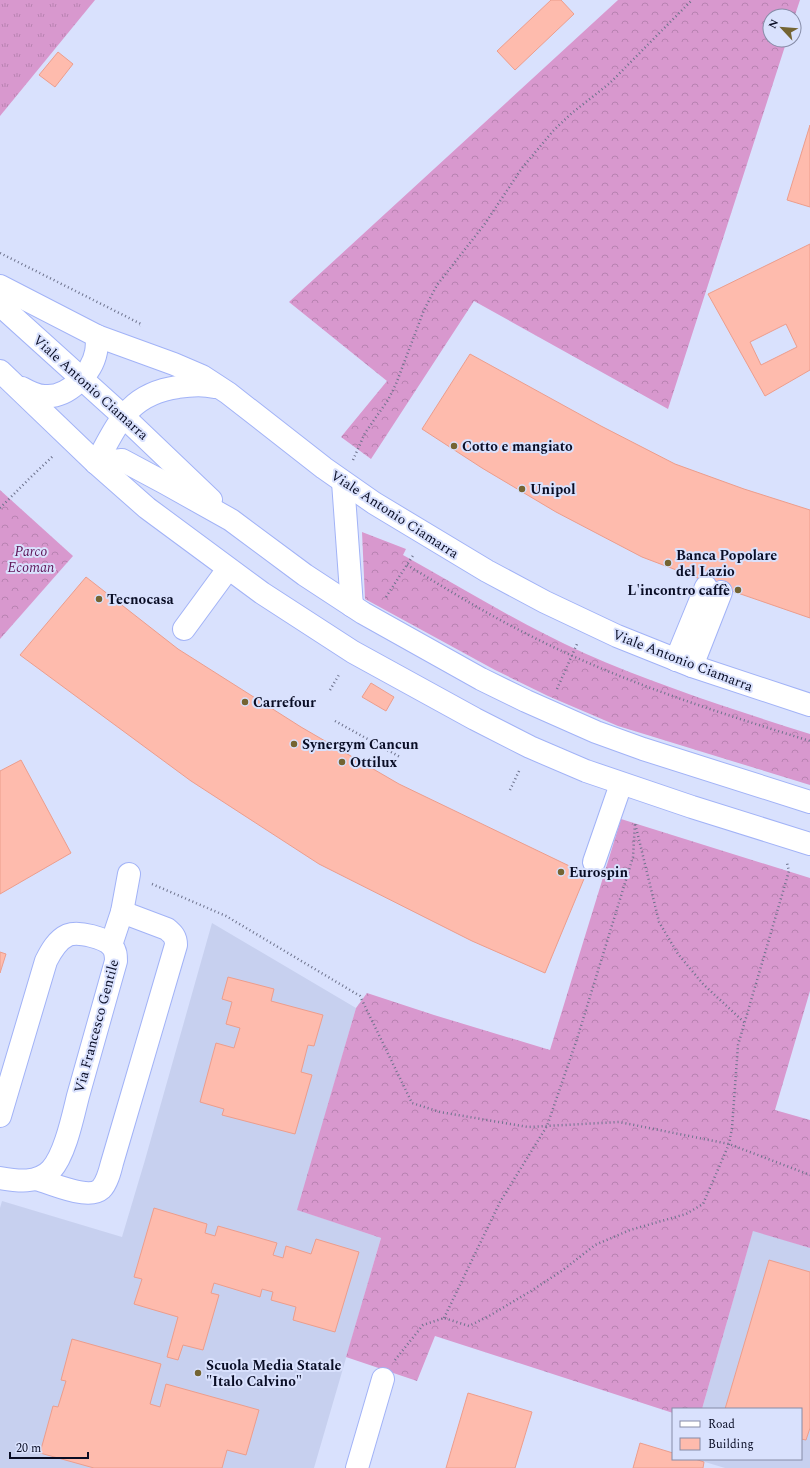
<svg xmlns="http://www.w3.org/2000/svg" width="810" height="1468" font-family="Spectral,serif">
	<style>
		.built { fill: #c7d0ef }
		.grass { fill: url(#grass-tufts) }
		.forest { fill: url(#forest-crowns) }
		.building { fill: #febbad; stroke: #ec9d8c; fill-rule: evenodd }
		.lines { fill: none; stroke-linecap: round; stroke-linejoin: round }
		.minor-casing { stroke: #a2b3f7; stroke-width: 24 }
		.path { stroke: #6d728c; stroke-width: 2.5; stroke-dasharray: 1 3; stroke-linecap: butt }
		.minor { stroke: #fff; stroke-width: 22 }
		.poi-dot { fill: #746432; stroke: #d9e1fd; stroke-width: 1.5 }
		.labels { text-anchor: middle; stroke-width: 4; stroke-linejoin: round; paint-order: stroke }
		.street-label { font-size: 14px; fill: #090d25; stroke: #d9e1fd }
		.poi-label { font-size: 14px; font-weight: bold; fill: #090d25; stroke: #d9e1fd; text-anchor: start }
		.park-label { font-size: 14px; font-style: italic; fill: #5e1457; stroke: #d9e1fd }
	</style>
	<defs>
		<pattern id="grass-tufts" width="24" height="20" patternUnits="userSpaceOnUse"><rect width="24" height="20" fill="#d898ce"/><path d="M3 7l-1-3M5 7V3M7 7l1-3M15 17l-1-3M17 17v-4M19 17l1-3" fill="none" stroke="#b882b1"/></pattern>
		<pattern id="forest-crowns" width="20" height="18" patternUnits="userSpaceOnUse"><rect width="20" height="18" fill="#d898ce"/><path d="M2 6a3 3 0 1 1 6 0M12 15a3 3 0 1 1 6 0" fill="none" stroke="#b882b1"/></pattern>
	</defs>
	<rect width="100%" height="100%" fill="#d9e1fd"/>
	<g class="built">
		<polygon points="212,923 356,1008 298,1210 381,1238 314,1468 0,1468 0,1208 2,1201 122,1237 145,1160"/>
		<polygon points="753,1230 810,1248 810,1272 769,1261 725,1409 702,1409"/>
		<polygon points="810,1428 810,1468 725,1468 695,1459 801,1459 801,1439 806,1440"/>
	</g>
	<polygon class="grass" points="0,0 95,0 0,116"/>
	<g class="forest">
		<polygon points="618,0 800,0 794,18 794,16 770,16 770,40 787,40 668,409 474,301 371,459 341,437 387,381 289,302"/>
		<polygon points="0,490 73,556 0,639"/>
		<path d="M 362,532 L 406,549 L 403,555 C 462,588 522,625 584,653 C 657,685 734,710 810,734 L 810,785 L 618,726 L 548,696 L 495,670 L 365,599 Z"/>
		<polygon points="621,819 810,878 810,991 775,1110 810,1120 810,1248 753,1231 702,1409 673,1409 673,1413 435,1336 417,1381 346,1357 381,1238 297,1210 356,1008 367,993 434,1015 550,1050"/>
	</g>
	<g class="building">
		<polygon points="551,0 561,0 574,14 515,70 497,51"/>
		<polygon points="58,52 73,64 55,87 39,75"/>
		<polygon points="810,125 810,207 787,200"/>
		<path d="M 810,244 L 810,370 L 765,396 L 708,294 ZM 786,324 L 797,347 L 761,365 L 750,342 Z"/>
		<polygon points="470,354 601,426 675,464 744,489 810,510 810,618 729,590 642,557 556,512 482,468 422,429"/>
		<polygon points="86,577 178,649 301,727 399,784 586,874 545,973 472,941 319,864 191,781 20,655"/>
		<polygon points="371,683 394,697 386,711 362,697"/>
		<polygon points="21,760 71,853 0,894 0,771"/>
		<polygon points="0,952 6,954 0,973"/>
		<polygon points="228,977 274,989 271,1001 323,1015 314,1046 308,1045 301,1072 312,1075 295,1134 222,1115 224,1109 200,1102 216,1043 234,1048 240,1028 226,1024 232,1002 222,999"/>
		<polygon points="154,1208 207,1224 205,1233 215,1236 218,1226 277,1243 273,1255 283,1258 286,1246 311,1254 316,1239 359,1252 335,1332 293,1320 296,1307 271,1300 273,1292 262,1289 260,1297 214,1283 211,1293 219,1295 203,1350 183,1345 178,1360 167,1357 178,1317 134,1304 142,1279 134,1277"/>
		<polygon points="769,1260 810,1272 810,1428 806,1440 801,1439 801,1409 725,1409"/>
		<polygon points="72,1339 161,1364 150,1404 160,1407 166,1384 259,1410 246,1455 227,1450 222,1468 94,1468 40,1453 53,1406 58,1407 66,1381 61,1380"/>
		<polygon points="468,1393 532,1412 515,1468 446,1468"/>
		<polygon points="640,1443 673,1453 673,1459 695,1459 704,1462 703,1468 633,1468"/>
	</g>
	<g class="lines">
		<defs>
			<g id="minor">
				<polyline points="0,286 97,336 174,364 202,376 228,393 324,468 374,503 487,571 545,602 617,636 692,666 810,705"/>
				<polyline points="0,305 123,416 211,500"/>
				<polyline points="0,371 96,463 147,508 262,593 353,652 475,719 530,747 586,771 692,807 810,844"/>
				<path d="M 22,388 C 29,392 37,396 45,396 C 68,398 92,373 96,352 C 97,347 97,341 97,336"/>
				<polyline points="96,463 122,460 165,483 231,520 305,575 363,613 481,679 526,701 596,732 643,749 810,802"/>
				<path d="M 96,463 C 118,424 128,394 178,387 C 190,385 203,384 215,387"/>
				<polyline points="343,482 352,606"/>
				<polyline points="184,629 228,569"/>
				<polyline points="676,660 706,587"/>
				<polyline points="692,666 721,592"/>
				<polyline points="594,862 621,784"/>
				<polyline points="111,945 122,912 129,874"/>
				<path d="M 0,1116 L 46,961 C 51,951 57,940 68,935 C 79,931 105,938 112,946 C 116,951 116,956 116,961 C 103,1006 91,1051 78,1096 C 73,1116 65,1155 51,1170 C 38,1184 17,1181 0,1178"/>
				<path d="M 37,1179 C 52,1184 89,1200 101,1189 C 107,1183 110,1171 112,1163 L 176,945 C 176,937 173,934 167,929 L 122,912"/>
				<polyline points="357,1468 383,1379"/>
			</g>
		</defs>
		<use href="#minor" class="minor-casing"/>
		<g class="path">
			<polyline points="0,253 141,324 140,326"/>
			<polyline points="353,460 365,433 388,400 396,384 424,310 437,285 484,225 522,168 553,131 572,113 610,83 692,0"/>
			<polyline points="0,508 30,478 54,455"/>
			<path d="M 407,565 C 445,588 485,613 525,633 C 616,680 713,711 810,741"/>
			<polyline points="386,597 414,554"/>
			<polyline points="557,689 577,644"/>
			<polyline points="330,690 340,673"/>
			<polyline points="335,721 400,757"/>
			<polyline points="510,790 520,769"/>
			<polyline points="152,884 226,916 360,996 412,1103 440,1112 528,1127 619,1122 729,1144 810,1175"/>
			<polyline points="444,1318 500,1202 547,1126 577,1039 633,857 635,823 659,922 678,954 703,984 745,1023"/>
			<polyline points="395,1360 423,1325 444,1318 469,1326 489,1316 531,1291 563,1270 595,1245 630,1230 686,1214 703,1204 729,1144 732,1128 738,1045 789,871 787,863"/>
		</g>
		<use href="#minor" class="minor"/>
	</g>
	<g class="poi-dot">
		<circle cx="454" cy="446" r="4"/>
		<circle cx="522" cy="489" r="4"/>
		<circle cx="668" cy="563" r="4"/>
		<circle cx="738" cy="590" r="4"/>
		<circle cx="99" cy="599" r="4"/>
		<circle cx="245" cy="702" r="4"/>
		<circle cx="294" cy="744" r="4"/>
		<circle cx="342" cy="762" r="4"/>
		<circle cx="561" cy="872" r="4"/>
		<circle cx="198" cy="1373" r="4"/>
	</g>
	<g class="labels">
		<g class="street-label">
			<text transform="translate(91 387) rotate(42)" y="5">Viale Antonio Ciamarra</text>
			<text transform="translate(395 514) rotate(33)" y="5">Viale Antonio Ciamarra</text>
			<text transform="translate(683 660) rotate(21)" y="5">Viale Antonio Ciamarra</text>
			<text transform="translate(96 1026) rotate(-75)" y="5">Via Francesco Gentile</text>
		</g>
		<g class="poi-label">
			<text x="462" y="451">Cotto e mangiato</text>
			<text x="530" y="494">Unipol</text>
			<text x="676" y="560">Banca Popolare<tspan x="676" dy="16">del Lazio</tspan></text>
			<text x="730" y="595" text-anchor="end">L'incontro caffè</text>
			<text x="107" y="604">Tecnocasa</text>
			<text x="253" y="707">Carrefour</text>
			<text x="302" y="749">Synergym Cancun</text>
			<text x="350" y="767">Ottilux</text>
			<text x="569" y="877">Eurospin</text>
			<text x="206" y="1370">Scuola Media Statale<tspan x="206" dy="16">"Italo Calvino"</tspan></text>
		</g>
		<g class="park-label">
			<text x="31" y="556">Parco<tspan x="31" dy="16">Ecoman</tspan></text>
		</g>
	</g>
	<rect x="672" y="1408" width="130" height="52" fill="#d9e1fd" stroke="#868ca7"/>
	<rect x="680" y="1421" width="20" height="6" fill="#ffffff" stroke="#868ca7"/>
	<text x="708" y="1428" font-size="12" fill="#090d25">Road</text>
	<rect x="680" y="1438" width="20" height="12" fill="#febbad" stroke="#868ca7"/>
	<text x="708" y="1448" font-size="12" fill="#090d25">Building</text>
	<g transform="translate(782 28) rotate(296)"><circle r="19" fill="#d9e1fd" stroke="#868ca7"/>
	<path d="M0-3L7 15L0 10L-7 15Z" fill="#746432"/>
	<text y="-6" font-size="11" font-weight="bold" text-anchor="middle" fill="#090d25">N</text>
	</g>
	<path d="M10 1452v6h78v-6" fill="none" stroke="#090d25" stroke-width="2"/>
	<text x="16" y="1452" font-size="12" fill="#090d25" stroke="#d9e1fd" stroke-width="3" paint-order="stroke">20 m</text>
</svg>
